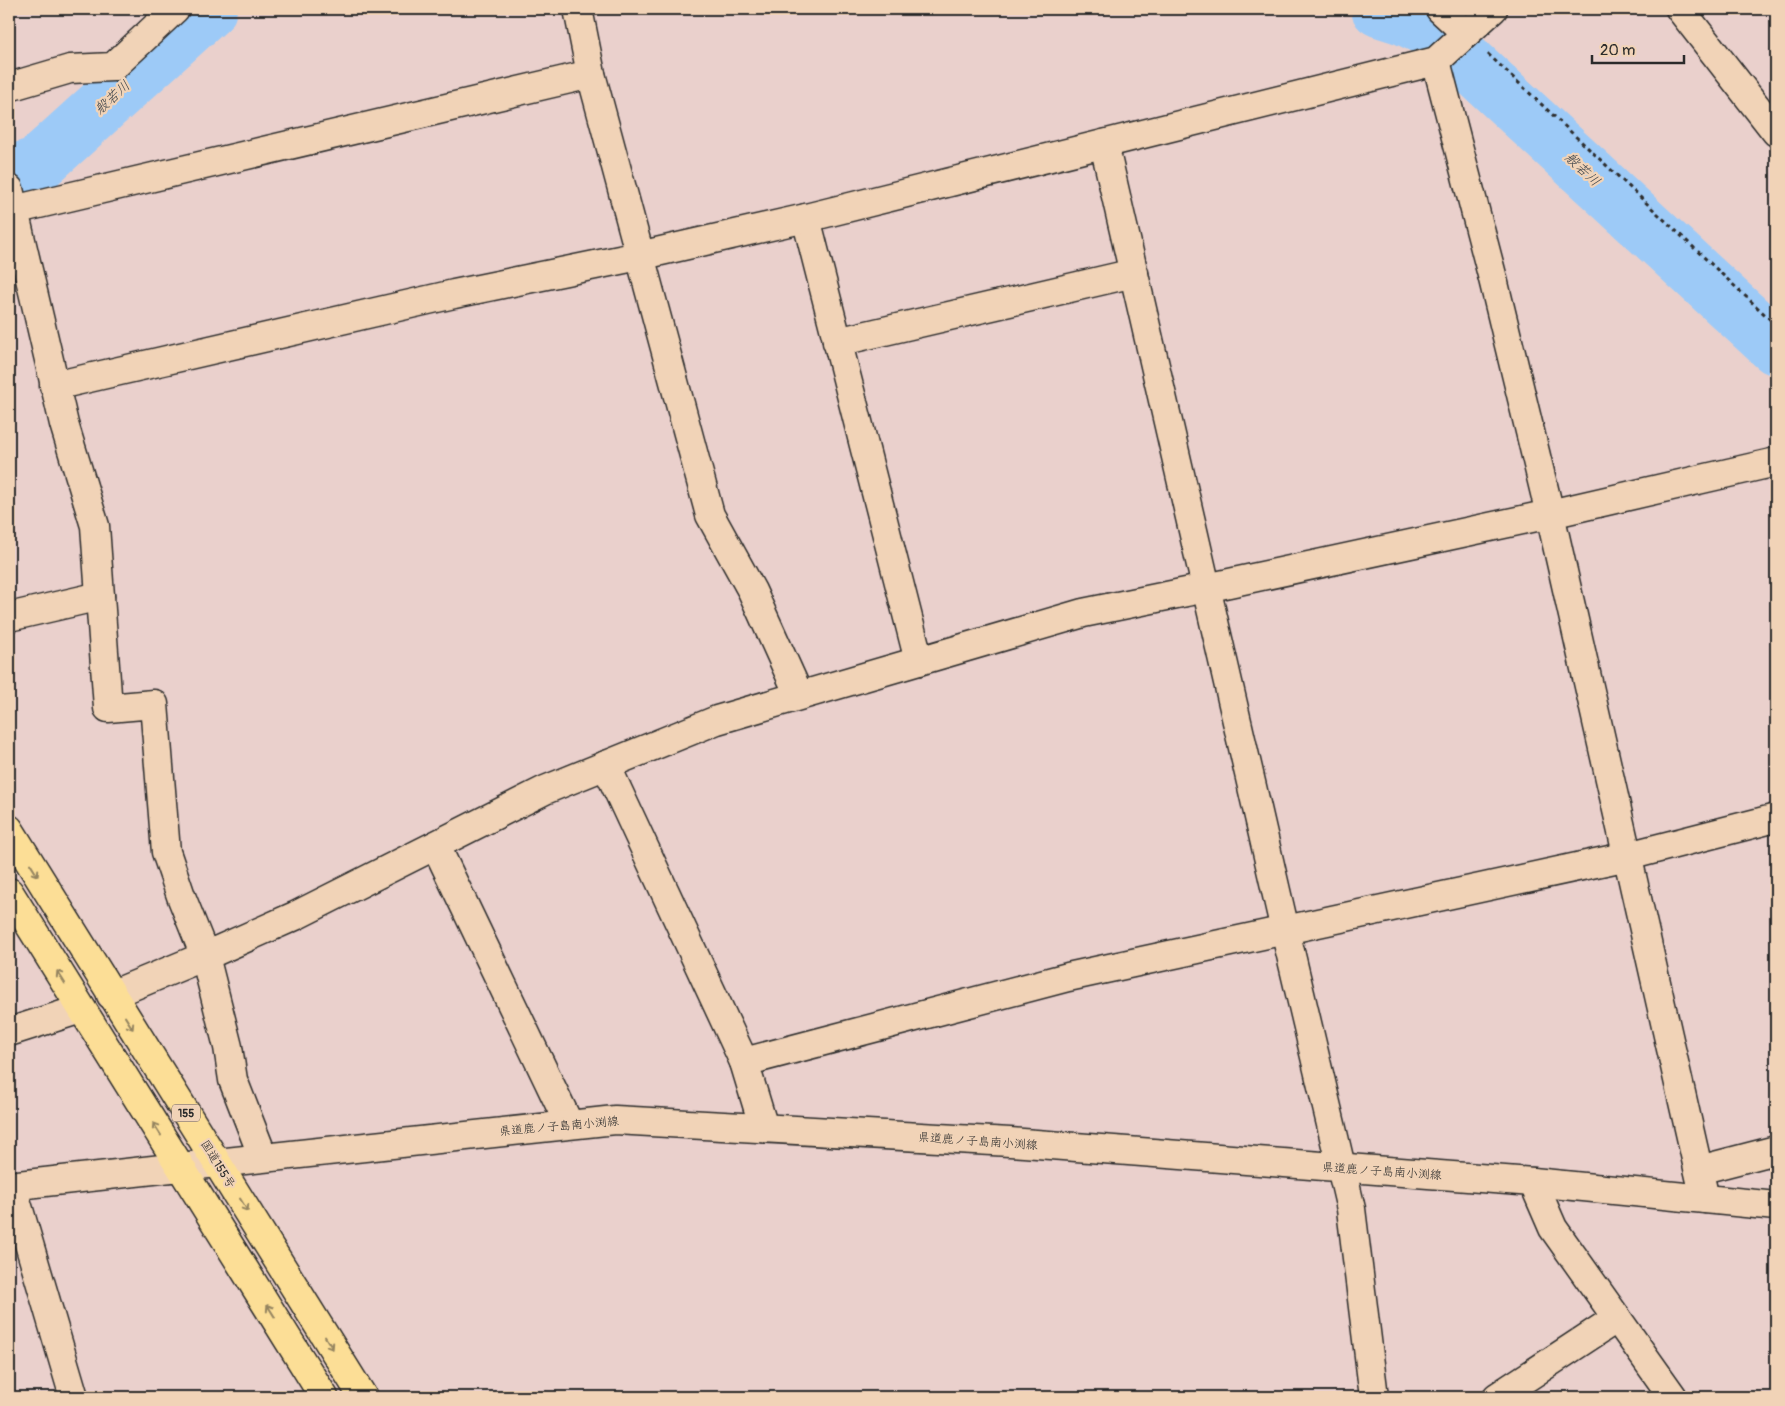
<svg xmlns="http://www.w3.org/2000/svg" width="1785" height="1406" font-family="Pangolin,'Klee One',sans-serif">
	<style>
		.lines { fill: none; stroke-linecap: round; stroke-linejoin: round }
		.river { stroke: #9dcaf7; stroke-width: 56 }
		.street-casing { stroke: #2b2b2b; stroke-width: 31 }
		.secondary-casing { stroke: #2b2b2b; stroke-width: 31 }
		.highway-casing { stroke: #2b2b2b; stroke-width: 31 }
		.path { stroke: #2b2b2b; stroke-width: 3; stroke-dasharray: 4 4; stroke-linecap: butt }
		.street { stroke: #f1d3b7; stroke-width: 28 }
		.secondary { stroke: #f1d3b7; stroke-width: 28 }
		.highway { stroke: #fcde96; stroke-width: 28 }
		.oneway { stroke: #948460 }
		.labels { text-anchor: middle; stroke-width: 4.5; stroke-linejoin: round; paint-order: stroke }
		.shield { fill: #f1d3b7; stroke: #665d55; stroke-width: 1 }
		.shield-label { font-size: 11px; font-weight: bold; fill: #2b2b2b }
		.street-label { font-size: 12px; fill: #2b2b2b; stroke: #f1d3b7 }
		.water-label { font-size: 14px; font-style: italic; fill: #3c434a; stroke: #f1d3b7 }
	</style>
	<rect width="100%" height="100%" fill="#ead0cc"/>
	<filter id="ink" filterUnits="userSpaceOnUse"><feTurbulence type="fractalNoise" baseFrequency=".02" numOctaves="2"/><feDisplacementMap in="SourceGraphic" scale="10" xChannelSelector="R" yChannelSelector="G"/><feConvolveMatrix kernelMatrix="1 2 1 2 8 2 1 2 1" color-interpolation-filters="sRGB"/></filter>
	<g filter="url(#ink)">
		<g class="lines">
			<g class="river">
				<polyline points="1379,9 1404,17 1435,32 1776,347"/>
				<polyline points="9,174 37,165 209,9"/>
			</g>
			<defs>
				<g id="street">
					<polyline points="578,9 591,74 710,515 752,591 799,695"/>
					<polyline points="1440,9 1466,33"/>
					<polyline points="1680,9 1776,132"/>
					<polyline points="1436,61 1493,279 1550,514 1705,1199"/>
					<polyline points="9,87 70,69 113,67 175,9"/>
					<polyline points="1104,144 1285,930 1351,1209 1374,1397"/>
					<polyline points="9,189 64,424 95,526 108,708 154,704 166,852 181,896 205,956 228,1047 233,1080 263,1157"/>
					<polyline points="9,211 591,74"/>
					<polyline points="806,218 919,661"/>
					<polyline points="837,342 1134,273"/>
					<polyline points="54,386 454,294 639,256 806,218 1436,61 1493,9"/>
					<polyline points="9,617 100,596"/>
					<polyline points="606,765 744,1062 764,1128"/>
					<polyline points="436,846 569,1124"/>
					<polyline points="111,995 205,956 295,916 545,790 717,720 1083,613 1206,588 1550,514 1776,462"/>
					<polyline points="9,1032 81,1009"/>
					<polyline points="744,1062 1068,977 1628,856 1776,818"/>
					<polyline points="1699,1170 1776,1150"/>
					<polyline points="1533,1182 1553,1228 1673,1397"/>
					<polyline points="9,1186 180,1167"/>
					<polyline points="12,1186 74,1397"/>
					<polyline points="1497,1397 1617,1318"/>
				</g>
				<polyline id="secondary" points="180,1167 615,1120 1010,1142 1533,1182 1776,1206"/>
				<g id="highway">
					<polyline points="9,829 363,1397"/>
					<polyline points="9,892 324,1397"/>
				</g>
			</defs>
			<use href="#street" class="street-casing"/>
			<use href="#secondary" class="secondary-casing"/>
			<use href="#highway" class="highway-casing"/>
			<polyline class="path" points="1488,54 1776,325"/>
			<use href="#street" class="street"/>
			<use href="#secondary" class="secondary"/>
			<use href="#highway" class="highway"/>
		</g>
		<defs><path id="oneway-shaft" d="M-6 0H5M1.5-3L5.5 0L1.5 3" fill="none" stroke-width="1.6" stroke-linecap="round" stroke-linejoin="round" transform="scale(1.25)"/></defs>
		<g class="oneway">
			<use href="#oneway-shaft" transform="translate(34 870) rotate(58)"/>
			<use href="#oneway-shaft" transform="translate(61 977) rotate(-122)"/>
			<use href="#oneway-shaft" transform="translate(129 1023) rotate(58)"/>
			<use href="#oneway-shaft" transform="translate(157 1129) rotate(-122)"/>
			<use href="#oneway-shaft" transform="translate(244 1205) rotate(58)"/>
			<use href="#oneway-shaft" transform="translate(271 1311) rotate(-122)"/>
			<use href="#oneway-shaft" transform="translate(329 1343) rotate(58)"/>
		</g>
	</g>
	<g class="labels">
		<rect class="shield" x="172" y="1104.5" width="28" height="17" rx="4"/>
		<g class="shield-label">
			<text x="186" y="1117">155</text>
		</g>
		<g class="street-label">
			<text transform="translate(559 1126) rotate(-5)" y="4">県道鹿ノ子島南小渕線</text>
			<text transform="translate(978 1141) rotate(4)" y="4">県道鹿ノ子島南小渕線</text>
			<text transform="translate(218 1164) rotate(58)" y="4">国道155号</text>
			<text transform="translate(1382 1171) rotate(4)" y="4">県道鹿ノ子島南小渕線</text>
		</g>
		<g class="water-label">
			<text transform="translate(112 97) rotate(-42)" y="5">般若川</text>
			<text transform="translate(1583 169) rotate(43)" y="5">般若川</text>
		</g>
	</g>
	<rect width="1785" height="1406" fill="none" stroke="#f1d3b7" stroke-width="30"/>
	<rect x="15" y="15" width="1755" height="1376" fill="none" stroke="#2b2b2b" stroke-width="2" filter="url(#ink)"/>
	<path d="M1592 55v8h92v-8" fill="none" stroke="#2b2b2b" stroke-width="2.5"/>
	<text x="1600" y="55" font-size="15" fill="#2b2b2b" stroke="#f1d3b7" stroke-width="4" paint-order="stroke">20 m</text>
</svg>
